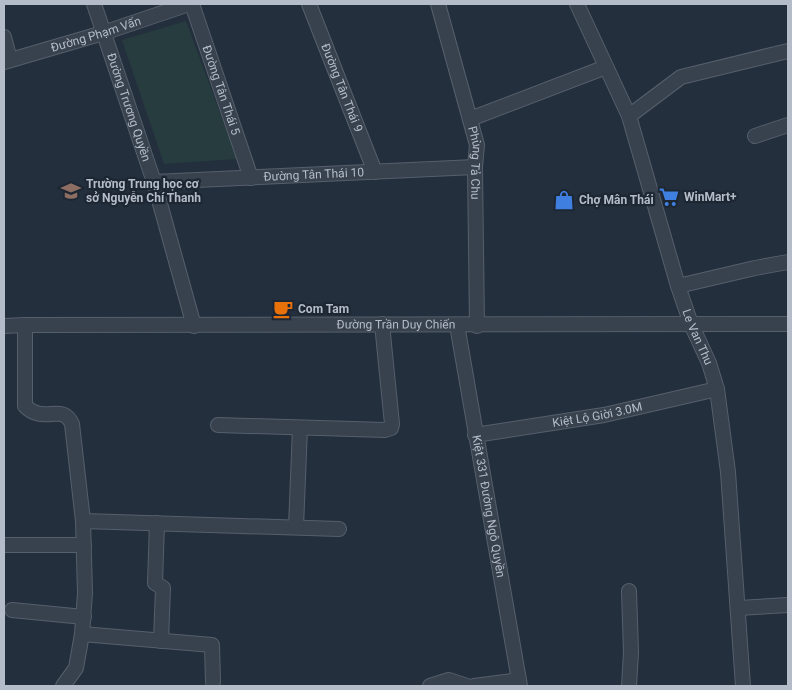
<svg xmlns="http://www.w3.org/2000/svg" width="792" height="690" font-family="Roboto,sans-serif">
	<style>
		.green { fill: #263c3f }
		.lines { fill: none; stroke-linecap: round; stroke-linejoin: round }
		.minor-casing { stroke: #565f6c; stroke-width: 16 }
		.minor { stroke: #38414e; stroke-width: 14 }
		.labels { text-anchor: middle; stroke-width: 4.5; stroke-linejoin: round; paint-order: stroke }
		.street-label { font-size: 12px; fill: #b4bcc9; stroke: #1d2633 }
		.poi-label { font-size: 12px; font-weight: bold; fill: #b4bcc9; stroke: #1d2633; text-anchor: start }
	</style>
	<rect width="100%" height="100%" fill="#242f3e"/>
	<polygon class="green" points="186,21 237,159 164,164 122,40"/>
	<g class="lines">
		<defs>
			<g id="minor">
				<path id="s1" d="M 94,4 L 154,182 L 194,326"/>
				<path id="s2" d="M 192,4 L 251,178"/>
				<path id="s3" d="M 309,4 L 375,172"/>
				<path id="s4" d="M 438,4 L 477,145 L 475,167 L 477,326"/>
				<path id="s5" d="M 577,4 L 629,116 L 678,286 L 691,324 L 709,363 L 717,389 L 728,472 L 743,686"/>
				<polyline points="4,37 10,60"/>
				<path id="s6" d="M 4,62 L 103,33 L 189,4"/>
				<polyline points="629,116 681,77 788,51"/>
				<polyline points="470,119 606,67"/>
				<polyline points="755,136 788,125"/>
				<path id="s7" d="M 154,182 L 475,167"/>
				<polyline points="678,286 755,268 788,262"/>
				<path d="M 25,325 L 25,406 C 44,425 62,402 72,424 L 83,521 L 85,593 L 82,634 L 76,668 L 63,686"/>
				<path id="s8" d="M 457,325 L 520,686"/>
				<path id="s9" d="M 4,326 L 25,325 L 788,324"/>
				<polyline points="218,425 385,430 391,428 392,424 382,324"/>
				<path id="s10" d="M 475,435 L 604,415 L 717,389"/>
				<polyline points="83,521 339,529"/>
				<polyline points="157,523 155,583 163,588 161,641"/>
				<polyline points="296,527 300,428"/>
				<polyline points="4,545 84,545"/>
				<polyline points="739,608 788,605"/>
				<polyline points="12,610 84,617"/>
				<polyline points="82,634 212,645 213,682"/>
				<polyline points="430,686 449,680 467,686"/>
				<polyline points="474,686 519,680"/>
				<polyline points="629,686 631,652 629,591"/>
			</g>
		</defs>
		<use href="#minor" class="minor-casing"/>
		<use href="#minor" class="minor"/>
	</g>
	<defs>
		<symbol id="school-bare" viewBox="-9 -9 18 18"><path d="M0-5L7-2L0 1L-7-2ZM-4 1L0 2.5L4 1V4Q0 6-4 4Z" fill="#8d6e63" stroke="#1d2633" stroke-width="2.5" paint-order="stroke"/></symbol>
		<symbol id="supermarket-bare" viewBox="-9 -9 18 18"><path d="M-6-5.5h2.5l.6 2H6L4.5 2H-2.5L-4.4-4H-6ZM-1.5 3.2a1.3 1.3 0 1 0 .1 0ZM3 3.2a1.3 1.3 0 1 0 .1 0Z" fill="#3f7fe0" stroke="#1d2633" stroke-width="2.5" paint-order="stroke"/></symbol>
		<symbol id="shop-bare" viewBox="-9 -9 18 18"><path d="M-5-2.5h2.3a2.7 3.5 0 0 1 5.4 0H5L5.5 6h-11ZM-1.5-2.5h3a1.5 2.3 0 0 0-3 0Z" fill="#3f7fe0" stroke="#1d2633" stroke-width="2.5" paint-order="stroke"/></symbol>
		<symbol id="cafe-bare" viewBox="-9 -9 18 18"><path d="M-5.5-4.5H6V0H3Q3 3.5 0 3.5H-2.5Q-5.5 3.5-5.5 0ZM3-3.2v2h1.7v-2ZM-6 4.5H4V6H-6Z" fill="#e8710a" stroke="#1d2633" stroke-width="2.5" paint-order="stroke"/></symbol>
	</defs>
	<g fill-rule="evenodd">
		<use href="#school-bare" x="57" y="177" width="28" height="28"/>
		<use href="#supermarket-bare" x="655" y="183" width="28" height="28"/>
		<use href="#shop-bare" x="550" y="186" width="28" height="28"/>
		<use href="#cafe-bare" x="269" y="295" width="28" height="28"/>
	</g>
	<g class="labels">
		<g class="street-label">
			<text dy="4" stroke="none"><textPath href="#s6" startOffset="96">Đường Phạm Vấn</textPath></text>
			<text dy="4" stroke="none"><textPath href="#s3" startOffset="90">Đường Tân Thái 9</textPath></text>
			<text dy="4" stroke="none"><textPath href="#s2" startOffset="91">Đường Tân Thái 5</textPath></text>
			<text dy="4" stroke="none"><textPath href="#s1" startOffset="109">Đường Trương Quyền</textPath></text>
			<text dy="4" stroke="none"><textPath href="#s4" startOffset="164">Phùng Tả Chu</textPath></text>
			<text dy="4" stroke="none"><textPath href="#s7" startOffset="160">Đường Tân Thái 10</textPath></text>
			<text dy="4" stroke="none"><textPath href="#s9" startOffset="392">Đường Trần Duy Chiến</textPath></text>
			<text dy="4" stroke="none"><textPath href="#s5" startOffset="355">Le Van Thu</textPath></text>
			<text dy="4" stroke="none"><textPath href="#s10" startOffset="124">Kiệt Lộ Giời 3.0M</textPath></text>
			<text dy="4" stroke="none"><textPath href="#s8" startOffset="184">Kiệt 331 Đường Ngô Quyền</textPath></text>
		</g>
		<g class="poi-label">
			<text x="86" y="188">Trường Trung học cơ<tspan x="86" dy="14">sở Nguyễn Chí Thanh</tspan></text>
			<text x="684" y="201">WinMart+</text>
			<text x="579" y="204">Chợ Mân Thái</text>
			<text x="298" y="313">Com Tam</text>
		</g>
	</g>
	<rect width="792" height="690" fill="none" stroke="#b4bcc9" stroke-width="10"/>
</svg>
